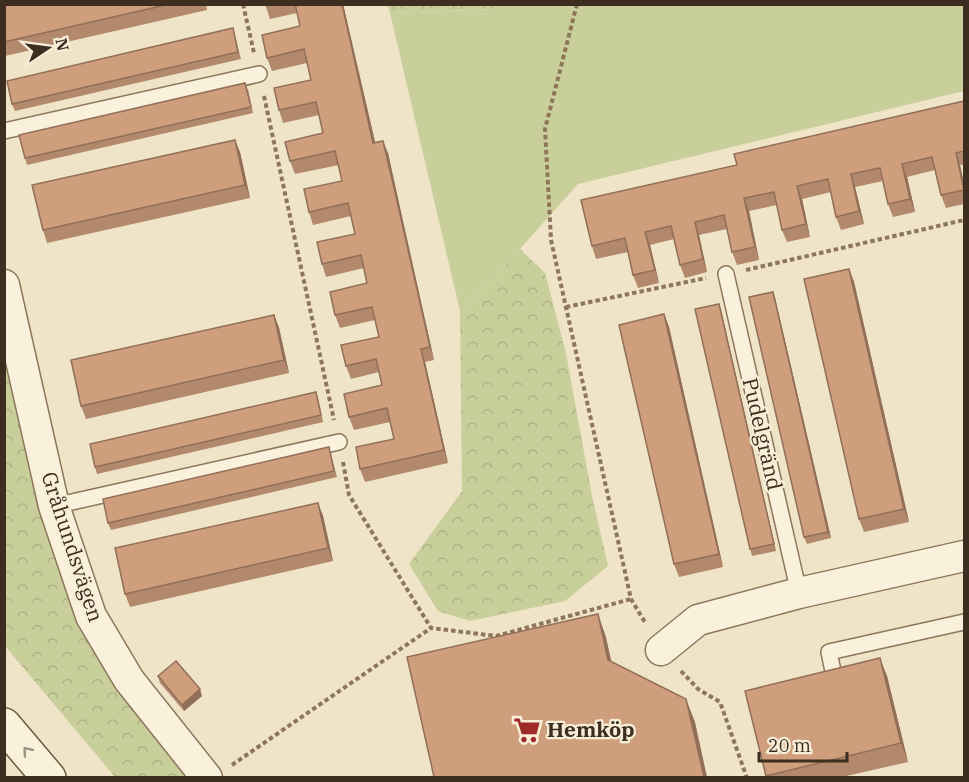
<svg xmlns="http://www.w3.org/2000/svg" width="969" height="782" font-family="'IBM Plex Serif',serif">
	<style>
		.forest { fill: url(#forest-crowns) }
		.park { fill: #c9cf9b }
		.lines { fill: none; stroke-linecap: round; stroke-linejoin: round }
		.lane-casing { stroke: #8d765c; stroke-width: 18 }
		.street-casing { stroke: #8d765c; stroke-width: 33 }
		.secondary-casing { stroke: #6f573f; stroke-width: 36 }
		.path { stroke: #8d765c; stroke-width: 4; stroke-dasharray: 4.5 3; stroke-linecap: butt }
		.lane { stroke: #faf1dc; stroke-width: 15 }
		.street { stroke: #faf1dc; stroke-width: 30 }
		.secondary { stroke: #faf1dc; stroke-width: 33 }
		.wall { fill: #b2896c }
		.shaded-wall { fill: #916f58 }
		.building { fill: #cf9f7d; stroke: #916f58; stroke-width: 1.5 }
		.oneway { stroke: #9c907e }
		.labels { text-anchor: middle; stroke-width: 4.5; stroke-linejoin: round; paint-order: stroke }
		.street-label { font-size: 21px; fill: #3d2e20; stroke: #f7eed8 }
		.poi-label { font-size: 21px; font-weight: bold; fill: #3d2e20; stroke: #f7eed8; text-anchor: start }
	</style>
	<defs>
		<pattern id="forest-crowns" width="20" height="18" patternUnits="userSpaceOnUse" patternTransform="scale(1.5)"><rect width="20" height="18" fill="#c9cf9b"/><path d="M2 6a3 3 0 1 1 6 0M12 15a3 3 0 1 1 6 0" fill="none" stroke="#aeb285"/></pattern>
	</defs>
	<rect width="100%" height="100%" fill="#f0e4c8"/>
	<g class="forest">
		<polygon points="388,5 502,5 497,9 390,13"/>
		<polygon points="520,249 545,273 566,353 592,496 608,566 565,601 470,621 438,611 409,564 462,491 460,311"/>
		<polygon points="4,331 66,590 95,648 199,777 115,777 5,646"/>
	</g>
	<polygon class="park" points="502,4 964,5 964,91 578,184 520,249 460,311 390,13 497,9"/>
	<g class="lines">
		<defs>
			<g id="lane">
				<polyline points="4,131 259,74"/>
				<polyline points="726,274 799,593"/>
				<polyline points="54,506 339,442"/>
				<polyline points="835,681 829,652 964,622"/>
			</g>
			<g id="street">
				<polyline points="4,285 54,506 91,616 129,680 207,778"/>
				<polyline points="661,650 698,620 799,593 964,556"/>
			</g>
			<polyline id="secondary" points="4,725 49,778"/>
		</defs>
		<use href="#lane" class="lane-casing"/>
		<use href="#street" class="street-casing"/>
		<use href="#secondary" class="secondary-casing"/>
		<g class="path">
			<polyline points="243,4 254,53"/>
			<polyline points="577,4 545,129 551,240 631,599 646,624"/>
			<polyline points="264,96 334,420"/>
			<polyline points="746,270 964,220"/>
			<polyline points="566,307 706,278"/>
			<polyline points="343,462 349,495 431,628 496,636 631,599"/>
			<polyline points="681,671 698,689 720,702 747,778"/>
			<polyline points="232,765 431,628"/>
		</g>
		<use href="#lane" class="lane"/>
		<use href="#street" class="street"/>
		<use href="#secondary" class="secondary"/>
	</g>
	<g class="wall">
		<polygon points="4,4 206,4 207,10 5,56"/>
		<polygon points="265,4 343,4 375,142 388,153 399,205 434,360 425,362 448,463 365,482 360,469 394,439 390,422 354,430 349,417 382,385 379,372 351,379 346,366 379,337 375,320 340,328 335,315 367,283 364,268 326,277 322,264 355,234 351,216 313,225 309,212 342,181 339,165 295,174 290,161 323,133 319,115 283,123 279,110 311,80 307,63 272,71 267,58 300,26 297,13 270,19"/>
		<polygon points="233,28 241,59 15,111 12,104"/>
		<polygon points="248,89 253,113 27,165 25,158"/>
		<polygon points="964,101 964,165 960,165 964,184 964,204 946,208 941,195 935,170 907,177 915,212 893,217 888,204 883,181 855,187 864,224 841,230 836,217 831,192 802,199 810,237 787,242 782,230 777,205 749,211 759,260 737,265 732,252 727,229 699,235 707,272 685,278 680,265 674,239 650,245 659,283 638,288 633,275 628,252 596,259 592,246 737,165"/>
		<polygon points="240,152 250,198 47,243 43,230"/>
		<polygon points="849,269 854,282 909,522 864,532 859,519"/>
		<polygon points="773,292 775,298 831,538 807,544 804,537"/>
		<polygon points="719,304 721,310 776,551 752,556 750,549"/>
		<polygon points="664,314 669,327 723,567 679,577 674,564"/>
		<polygon points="274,315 279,328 289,373 86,419 81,406"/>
		<polygon points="318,398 323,422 97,474 95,467"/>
		<polygon points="329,447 337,477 111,530 108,523"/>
		<polygon points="318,503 323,516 333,561 130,607 125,594"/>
		<polygon points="158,676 202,696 184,711 160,683"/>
		<polygon points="887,676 908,762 842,777 766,777 745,691"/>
	</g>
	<g class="shaded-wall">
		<polygon points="342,4 343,4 378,155 373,143"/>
		<polygon points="235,140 240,152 250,198 245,185"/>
		<polygon points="383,141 388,153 434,360 430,347"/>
		<polygon points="956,153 960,165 964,184 964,191"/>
		<polygon points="902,164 907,177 915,212 910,199"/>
		<polygon points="851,174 855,187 864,224 859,211"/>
		<polygon points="797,186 802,199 810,237 806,224"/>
		<polygon points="744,198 749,211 759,260 755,247"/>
		<polygon points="695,222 699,235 707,272 703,259"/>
		<polygon points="645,232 650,245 659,283 655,270"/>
		<polygon points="849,269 854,282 909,522 904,509"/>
		<polygon points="773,292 775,298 831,538 828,532"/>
		<polygon points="719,304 721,310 776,551 774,544"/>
		<polygon points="664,314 669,327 723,567 719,554"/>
		<polygon points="274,315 279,328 289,373 284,360"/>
		<polygon points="421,349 425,362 448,463 444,450"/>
		<polygon points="318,503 323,516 333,561 328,548"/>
		<polygon points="598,614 606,637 616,683 608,660"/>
		<polygon points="880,658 887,676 908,762 901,743"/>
		<polygon points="200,689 202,696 184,711 182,705"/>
		<polygon points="686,699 695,722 707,777 704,777"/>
	</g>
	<g class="building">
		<polygon points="4,4 170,4 4,42"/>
		<polygon points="295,4 342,4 373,143 383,141 395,192 430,347 421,349 444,450 360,469 356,447 394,439 387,408 349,417 344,394 382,385 376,359 346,366 341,345 379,337 372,307 335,315 330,292 367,283 361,255 322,264 317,242 355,234 348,203 309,212 304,189 342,181 335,151 290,161 285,142 323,133 316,102 279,110 274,88 311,80 304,49 267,58 262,35 300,26"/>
		<polygon points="233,28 238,52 12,104 7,81"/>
		<polygon points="245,83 251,107 25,158 19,135"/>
		<polygon points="964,101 964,151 956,153 964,190 941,195 932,157 902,164 910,199 888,204 880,168 851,174 859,211 836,217 828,179 797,186 806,224 782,230 774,192 744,198 755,247 732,252 724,215 695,222 703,259 680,265 671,226 645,232 655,270 633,275 625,238 592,246 581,200 737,165 734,154"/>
		<polygon points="235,140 245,185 43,230 32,185"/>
		<polygon points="849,269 904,509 859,519 804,279"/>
		<polygon points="773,292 828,532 804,537 749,297"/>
		<polygon points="719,304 774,544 750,549 695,309"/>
		<polygon points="664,314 719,554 674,564 619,325"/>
		<polygon points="274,315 284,360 81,406 71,360"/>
		<polygon points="316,392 321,415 95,467 90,444"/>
		<polygon points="329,447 334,471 108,523 103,499"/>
		<polygon points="318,503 328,548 125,594 115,548"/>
		<polygon points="598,614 608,660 686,699 704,777 434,777 407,657"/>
		<polygon points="880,658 901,743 766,776 745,691"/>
		<polygon points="176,661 200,689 182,705 158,676"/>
	</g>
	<defs><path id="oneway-chevron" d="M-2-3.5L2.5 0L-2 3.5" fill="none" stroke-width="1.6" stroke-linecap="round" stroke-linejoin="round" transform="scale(1.5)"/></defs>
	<use class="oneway" href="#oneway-chevron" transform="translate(27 751) rotate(-130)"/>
	<defs>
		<symbol id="supermarket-bare" viewBox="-9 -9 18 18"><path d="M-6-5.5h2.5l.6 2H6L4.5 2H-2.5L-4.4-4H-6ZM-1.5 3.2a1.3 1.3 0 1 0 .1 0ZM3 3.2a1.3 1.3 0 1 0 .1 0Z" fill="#9e2a2b" stroke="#f7eed8" stroke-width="2.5" paint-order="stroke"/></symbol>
	</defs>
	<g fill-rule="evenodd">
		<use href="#supermarket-bare" x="508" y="711" width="38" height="38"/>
	</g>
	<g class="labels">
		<g class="street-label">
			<text transform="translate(762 434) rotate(77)" y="7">Pudelgränd</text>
			<text transform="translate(72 547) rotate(72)" y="7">Gråhundsvägen</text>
		</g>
		<g class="poi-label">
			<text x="547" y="737">Hemköp</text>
		</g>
	</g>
	<rect width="969" height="782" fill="none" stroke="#3d2e20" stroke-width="12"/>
	<g transform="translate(48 48) rotate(77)" stroke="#f7eed8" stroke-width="4.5" paint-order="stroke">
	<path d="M0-4.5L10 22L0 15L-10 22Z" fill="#3d2e20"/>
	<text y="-9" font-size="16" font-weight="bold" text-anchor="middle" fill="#3d2e20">N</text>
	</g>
	<path d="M759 752v9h88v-9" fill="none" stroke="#3d2e20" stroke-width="3"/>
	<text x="768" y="752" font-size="18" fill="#3d2e20" stroke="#f7eed8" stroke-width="4.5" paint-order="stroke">20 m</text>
</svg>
